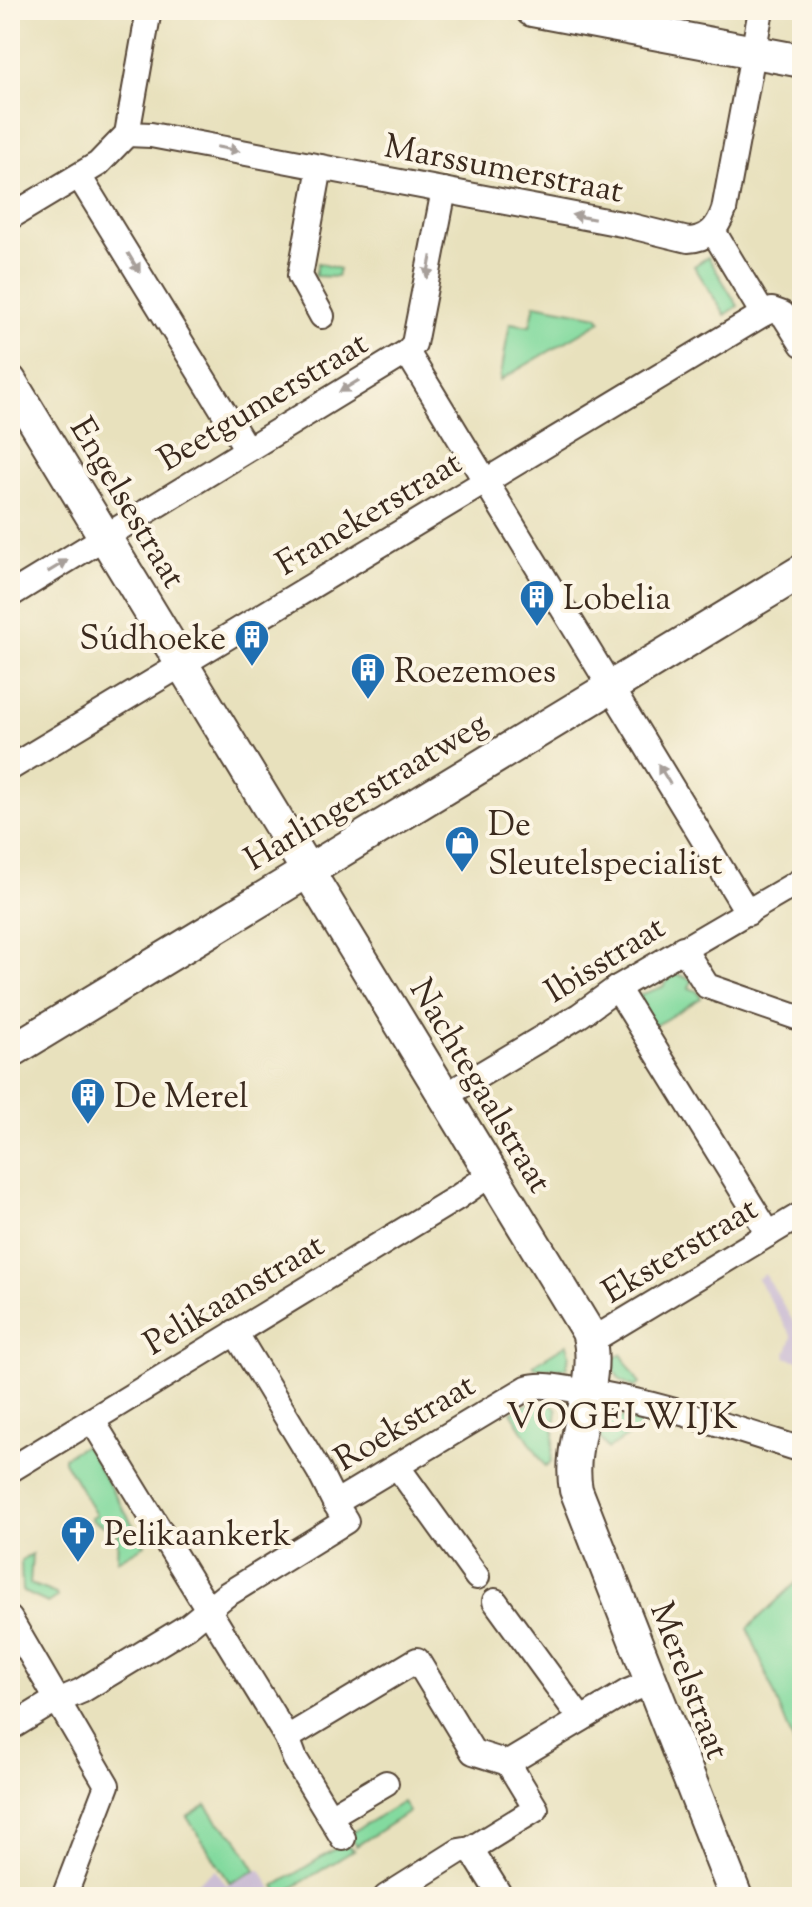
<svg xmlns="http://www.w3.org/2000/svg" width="812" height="1907" font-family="'Sorts Mill Goudy',serif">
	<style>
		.industrial { fill: #ccbed4 }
		.green { fill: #83da9f; stroke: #5f825e; stroke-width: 2 }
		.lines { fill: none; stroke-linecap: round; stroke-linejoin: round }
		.street-casing { stroke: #554536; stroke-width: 28 }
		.secondary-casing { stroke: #554536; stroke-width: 36 }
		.street { stroke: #fff; stroke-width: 24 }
		.secondary { stroke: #fff; stroke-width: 32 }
		.oneway { fill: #a79f9a }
		.labels { text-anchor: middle; stroke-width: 8; stroke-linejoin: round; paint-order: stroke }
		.street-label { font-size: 34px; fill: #3b2a1e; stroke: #fcf5e5 }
		.poi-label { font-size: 34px; fill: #3b2a1e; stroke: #fcf5e5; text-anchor: start }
		.neighbourhood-label { font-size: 36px; letter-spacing: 2px; fill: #3b2a1e; stroke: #fcf5e5 }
	</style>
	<rect width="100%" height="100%" fill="#fcf5e5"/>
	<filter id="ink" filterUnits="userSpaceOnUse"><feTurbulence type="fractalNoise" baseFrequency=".0125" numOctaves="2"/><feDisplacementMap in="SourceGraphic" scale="16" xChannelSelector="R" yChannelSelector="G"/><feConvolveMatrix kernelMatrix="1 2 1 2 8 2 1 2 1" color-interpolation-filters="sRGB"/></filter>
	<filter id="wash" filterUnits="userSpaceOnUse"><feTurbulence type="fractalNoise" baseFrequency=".006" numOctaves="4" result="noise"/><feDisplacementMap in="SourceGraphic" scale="32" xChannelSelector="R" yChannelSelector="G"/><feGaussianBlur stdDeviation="1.8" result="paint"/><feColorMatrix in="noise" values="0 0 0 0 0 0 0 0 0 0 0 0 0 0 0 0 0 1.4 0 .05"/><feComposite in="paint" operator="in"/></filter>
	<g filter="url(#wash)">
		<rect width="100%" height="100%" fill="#e8e1bd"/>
		<g class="industrial">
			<polygon points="765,1274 794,1323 802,1322 802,1362 785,1357 792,1337 757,1279"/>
			<polygon points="216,1870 226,1885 250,1871 261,1870 277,1897 184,1897 187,1889"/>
		</g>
		<g class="green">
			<polygon points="708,257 738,306 725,315 694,266"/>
			<polygon points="318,263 339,269 337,277 315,276"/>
			<polygon points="535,304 598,316 601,321 500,380 510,323 530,326"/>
			<polygon points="674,973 692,980 689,988 697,991 701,998 656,1025 644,1017 646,1009 637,1007 639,995 663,987"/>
			<polygon points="567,1344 570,1354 566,1368 535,1368 533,1365"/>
			<path d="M 621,1354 L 640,1384 L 635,1387 C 620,1382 613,1376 614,1358 Z"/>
			<polygon points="527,1404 552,1404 557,1409 551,1462 545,1466 511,1412"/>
			<polygon points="605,1415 636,1420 642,1428 608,1449 600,1438"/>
			<polygon points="83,1446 86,1447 145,1545 117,1561 118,1532 93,1521 91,1518 96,1515 64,1461 64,1457"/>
			<polygon points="32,1554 30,1584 56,1594 57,1597 48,1603 22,1591 21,1560"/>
			<polygon points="802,1577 802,1764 748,1628"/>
			<polygon points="403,1802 409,1812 356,1846 349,1834"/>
			<polygon points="206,1805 219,1823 236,1837 256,1870 230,1883 187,1817"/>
			<polygon points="343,1844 354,1850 281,1895 275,1886"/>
		</g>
	</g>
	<g filter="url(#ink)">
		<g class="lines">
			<defs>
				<g id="street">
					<path d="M 127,134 L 151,135 L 627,225 L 688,240 C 708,239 718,228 724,210 L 761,10"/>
					<polyline points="320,167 300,276 322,316"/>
					<polyline points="79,176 246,448"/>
					<polyline points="10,217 98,164 127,134 149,10"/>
					<polyline points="713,231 763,314 772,310 783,314 802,344"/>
					<polyline points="407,352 748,913"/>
					<polyline points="10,595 407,352 414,344 444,190"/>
					<polyline points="10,768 763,314"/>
					<polyline points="683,948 707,986 802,1019"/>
					<polyline points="617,988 769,1234"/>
					<polyline points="443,1097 580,1015 617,988 802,880"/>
					<polyline points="235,1332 319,1471 335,1503"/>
					<polyline points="591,1341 802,1214"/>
					<polyline points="92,1420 287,1738 295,1759 343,1838"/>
					<polyline points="397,1466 477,1577"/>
					<polyline points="10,1470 458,1197 491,1174"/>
					<polyline points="495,1601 581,1719"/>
					<polyline points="10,1619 107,1785 64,1897"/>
					<path d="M 10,1728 L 46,1706 L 81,1691 L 188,1626 L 226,1595 L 346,1521 L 335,1503 L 527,1388 C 542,1383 560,1388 576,1390 C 654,1401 727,1426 802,1450"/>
					<polyline points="287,1738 417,1660 473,1752 508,1763"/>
					<polyline points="330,1816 386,1783"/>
					<polyline points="471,1849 501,1897"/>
					<polyline points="386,1897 459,1851 471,1849 536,1809 508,1763 627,1692 651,1682"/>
				</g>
				<g id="secondary">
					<polyline points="532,10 802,61"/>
					<path d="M 10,381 L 588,1332 C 603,1384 566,1438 576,1490 L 736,1897"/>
					<polyline points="10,1052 802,571"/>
				</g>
			</defs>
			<use href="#street" class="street-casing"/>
			<use href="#secondary" class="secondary-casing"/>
			<use href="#street" class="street"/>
			<use href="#secondary" class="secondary"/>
		</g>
		<defs><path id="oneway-solid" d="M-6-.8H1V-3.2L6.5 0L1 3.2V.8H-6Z" transform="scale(2)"/></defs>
		<g class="oneway">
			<use href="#oneway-solid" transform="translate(228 149) rotate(11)"/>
			<use href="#oneway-solid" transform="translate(583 217) rotate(-169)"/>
			<use href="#oneway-solid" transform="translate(134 263) rotate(59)"/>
			<use href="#oneway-solid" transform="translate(429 267) rotate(101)"/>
			<use href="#oneway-solid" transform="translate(349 386) rotate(149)"/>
			<use href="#oneway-solid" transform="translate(58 566) rotate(-31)"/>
			<use href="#oneway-solid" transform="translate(664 774) rotate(-121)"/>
		</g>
	</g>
	<defs>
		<symbol id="building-pin" viewBox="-11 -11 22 30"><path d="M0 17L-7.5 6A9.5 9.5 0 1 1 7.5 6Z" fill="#1f6fb2" stroke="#fcf5e5"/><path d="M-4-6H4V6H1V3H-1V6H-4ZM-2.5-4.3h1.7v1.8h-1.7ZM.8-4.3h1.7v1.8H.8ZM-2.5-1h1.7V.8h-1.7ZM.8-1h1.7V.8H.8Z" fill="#fff"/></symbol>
		<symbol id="shop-pin" viewBox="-11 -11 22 30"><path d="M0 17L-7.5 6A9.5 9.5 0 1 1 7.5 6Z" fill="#1f6fb2" stroke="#fcf5e5"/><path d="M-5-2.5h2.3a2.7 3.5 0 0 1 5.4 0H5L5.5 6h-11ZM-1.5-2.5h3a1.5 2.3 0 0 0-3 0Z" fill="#fff"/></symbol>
		<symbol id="church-pin" viewBox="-11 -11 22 30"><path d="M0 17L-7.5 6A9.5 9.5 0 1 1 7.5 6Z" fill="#1f6fb2" stroke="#fcf5e5"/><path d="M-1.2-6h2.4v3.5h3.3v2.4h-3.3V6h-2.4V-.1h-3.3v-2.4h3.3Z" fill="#fff"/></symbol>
	</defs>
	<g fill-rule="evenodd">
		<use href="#building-pin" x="517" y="577" width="40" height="54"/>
		<use href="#building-pin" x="232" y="617" width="40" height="54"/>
		<use href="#building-pin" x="348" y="650" width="40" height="54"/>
		<use href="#shop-pin" x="442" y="823" width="40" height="54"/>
		<use href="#building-pin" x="68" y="1075" width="40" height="54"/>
		<use href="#church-pin" x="58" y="1513" width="40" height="54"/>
	</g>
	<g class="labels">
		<g class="street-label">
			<text transform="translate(504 167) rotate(11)" y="12">Marssumerstraat</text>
			<text transform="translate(262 400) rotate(-31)" y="12">Beetgumerstraat</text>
			<text transform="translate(129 502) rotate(59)" y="12">Engelsestraat</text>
			<text transform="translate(368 512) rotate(-31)" y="12">Franekerstraat</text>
			<text transform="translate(365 790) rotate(-31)" y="12">Harlingerstraatweg</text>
			<text transform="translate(604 958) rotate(-32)" y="12">Ibisstraat</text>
			<text transform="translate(482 1085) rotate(59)" y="12">Nachtegaalstraat</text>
			<text transform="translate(679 1249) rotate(-31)" y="12">Eksterstraat</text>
			<text transform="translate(233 1293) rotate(-31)" y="12">Pelikaanstraat</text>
			<text transform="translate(404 1421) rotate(-31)" y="12">Roekstraat</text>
			<text transform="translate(691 1680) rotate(69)" y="12">Merelstraat</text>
		</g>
		<g class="poi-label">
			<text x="563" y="609">Lobelia</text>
			<text x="226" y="649" text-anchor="end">Súdhoeke</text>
			<text x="394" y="682">Roezemoes</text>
			<text x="488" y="835">De<tspan x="488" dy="39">Sleutelspecialist</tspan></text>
			<text x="114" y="1107">De Merel</text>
			<text x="104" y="1545">Pelikaankerk</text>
		</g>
		<g class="neighbourhood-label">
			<text x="623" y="1428">VOGELWIJK</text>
		</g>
	</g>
	<rect width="812" height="1907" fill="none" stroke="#fcf5e5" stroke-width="40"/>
</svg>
